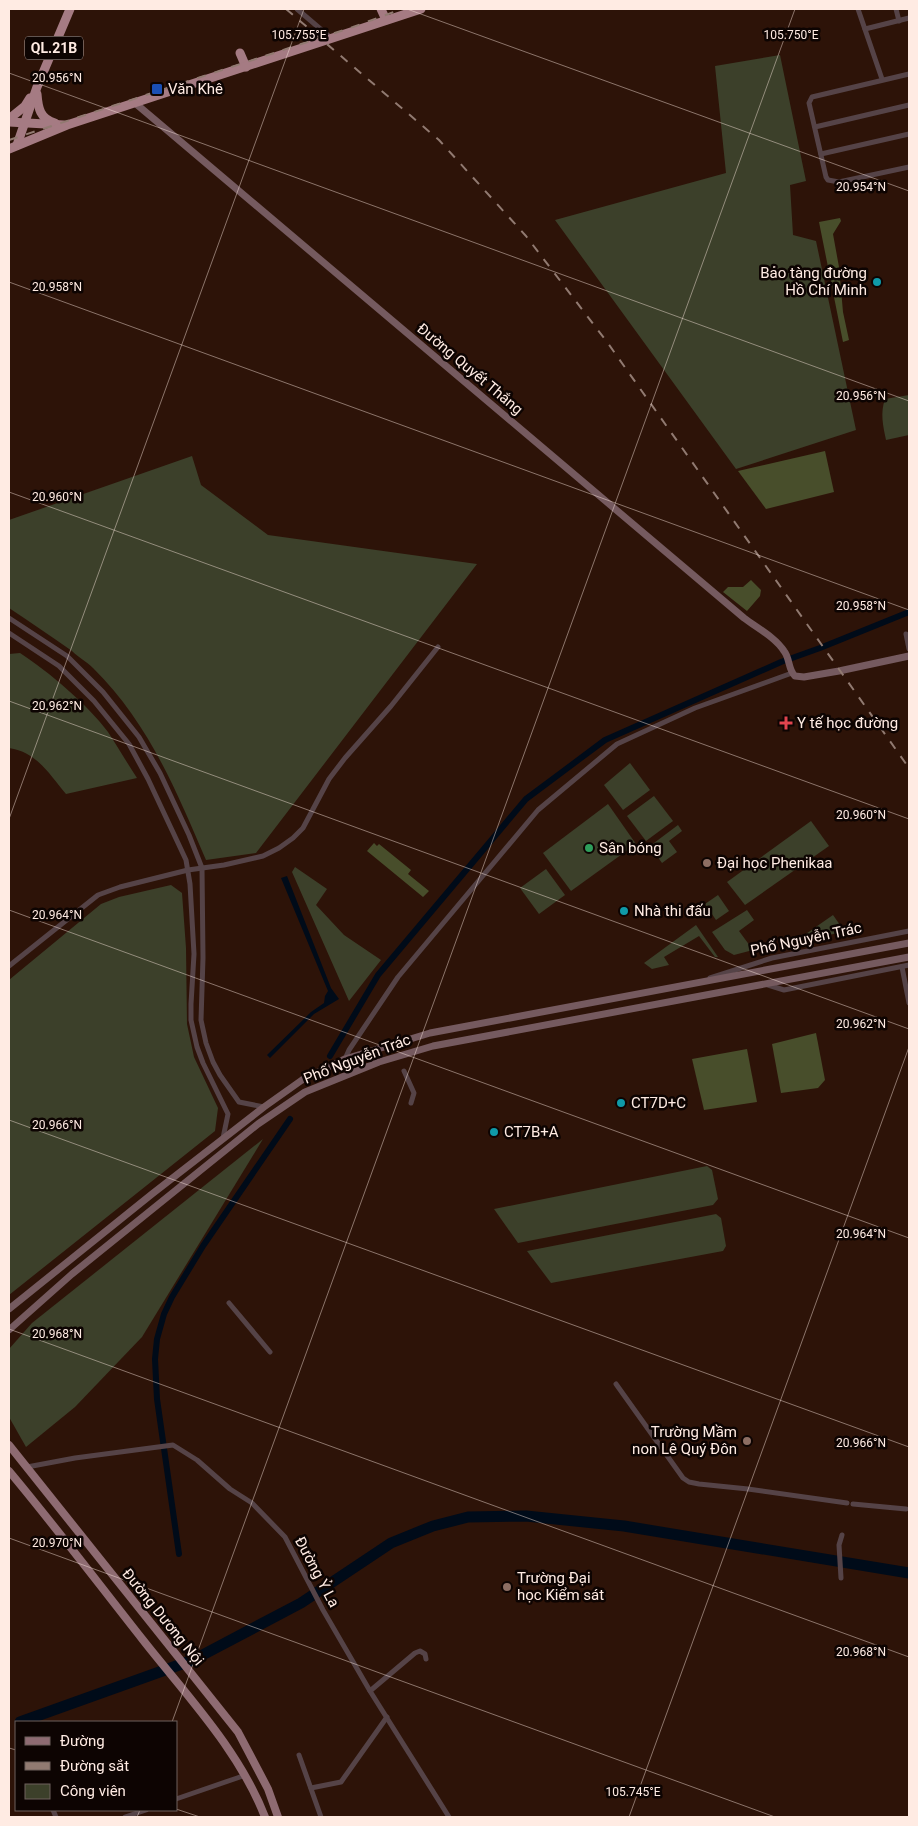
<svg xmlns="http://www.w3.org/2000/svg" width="918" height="1826" font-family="Roboto,sans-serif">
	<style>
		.green { fill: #3c402a }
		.forest { fill: #484e2b }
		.water { fill: #000b19 }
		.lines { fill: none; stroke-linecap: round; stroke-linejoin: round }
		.canal { stroke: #000b19; stroke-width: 6 }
		.river { stroke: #000b19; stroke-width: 11 }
		.street { stroke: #554347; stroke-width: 5 }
		.secondary { stroke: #755a5f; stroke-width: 7 }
		.primary { stroke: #8e6b72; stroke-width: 8 }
		.highway { stroke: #a57b83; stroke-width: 9 }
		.rail { stroke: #917a71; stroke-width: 2; stroke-dasharray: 9 9; stroke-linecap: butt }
		.ticks { fill: none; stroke: #ffebe3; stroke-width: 1; stroke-opacity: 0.45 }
		.transit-dot { fill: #1a4fb4; stroke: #0d0402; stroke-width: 2 }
		.culture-dot { fill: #0f9aa8; stroke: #0d0402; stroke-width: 2 }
		.health-dot { fill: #e0444e; stroke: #0d0402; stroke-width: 2 }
		.leisure-dot { fill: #2e9e5b; stroke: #0d0402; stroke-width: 2 }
		.education-dot { fill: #8d6e63; stroke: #0d0402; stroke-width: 2 }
		.labels { text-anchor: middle; stroke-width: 5; stroke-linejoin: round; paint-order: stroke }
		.shield { fill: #0d0402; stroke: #b6a6a0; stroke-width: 1 }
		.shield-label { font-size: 14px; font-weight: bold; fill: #ffebe3 }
		.poi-label { font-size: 15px; fill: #ffebe3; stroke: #0d0402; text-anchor: start }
		.street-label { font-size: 15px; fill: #ffebe3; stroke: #0d0402 }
		.ticks-label { font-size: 12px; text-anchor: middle; fill: #ffebe3; stroke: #0d0402; stroke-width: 5; stroke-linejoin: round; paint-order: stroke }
	</style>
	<rect width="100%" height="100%" fill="#2d1308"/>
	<g class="green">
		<polygon points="780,55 806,181 790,185 793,235 816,241 856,430 736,469 555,220 726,173 715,66"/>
		<path d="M 909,395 L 909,435 L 886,440 C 883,426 880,413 885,399 Z"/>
		<path d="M 192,456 L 201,485 L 268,535 L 477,564 L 256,853 L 206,860 C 176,790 148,722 93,668 C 86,661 78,657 72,651 C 51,636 30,622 9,608 L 9,520 Z"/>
		<path d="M 20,653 C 49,672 87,704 108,732 C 118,747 127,763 137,778 L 66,794 C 49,774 37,752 9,748 L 9,654 Z"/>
		<polygon points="630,763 650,790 623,810 604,785"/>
		<polygon points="654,796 673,821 646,841 627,816"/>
		<polygon points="608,804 636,844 571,891 543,853"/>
		<polygon points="811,821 829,846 745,905 727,882"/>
		<polygon points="678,825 682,831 669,841 677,852 662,863 650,846"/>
		<polygon points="295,867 327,889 316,905 344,935 381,960 349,1001 292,872"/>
		<polygon points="546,869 565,895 539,914 520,888"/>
		<polygon points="171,885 182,893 186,948 187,1024 194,1057 218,1108 215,1131 9,1295 9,980 101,904 119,897"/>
		<polygon points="718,895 729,911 716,920 705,904"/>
		<polygon points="747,910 754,920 739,931 753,950 734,955 725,950 712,932"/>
		<polygon points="833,915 845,932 800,940 800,938"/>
		<polygon points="696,925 718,957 715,957 699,936 664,957 669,965 652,969 644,963"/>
		<polygon points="263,1139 142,1337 75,1407 26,1447 9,1417 9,1349 32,1323"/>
		<polygon points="707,1166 712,1170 718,1199 713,1205 518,1243 494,1209"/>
		<polygon points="716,1214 721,1218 726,1246 723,1251 551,1283 527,1251"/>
	</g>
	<g class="forest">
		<polygon points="840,218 841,221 833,234 839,267 843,312 849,340 843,342 819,222"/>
		<polygon points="825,451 834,492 766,509 738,471"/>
		<polygon points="751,580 761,590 760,596 747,611 723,592 728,587 743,587"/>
		<polygon points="374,843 377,846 379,844 411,870 408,874 429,891 423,897 367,851"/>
		<polygon points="816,1033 825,1080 818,1088 781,1093 772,1044"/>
		<polygon points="747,1049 757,1102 704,1110 692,1059"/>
	</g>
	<polygon class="water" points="287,876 331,988 339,999 314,1014 270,1058 267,1055 311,1012 324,1003 325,996 328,991 281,878"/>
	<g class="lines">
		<g class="canal">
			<polyline points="330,1056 378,975 526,799 605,740 781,662 820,648 909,612"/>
			<polyline points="179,1554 157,1399 155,1359 157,1339 164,1314 172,1297 203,1246 290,1119"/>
		</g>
		<polyline class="river" points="20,1722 193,1660 301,1603 391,1543 433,1526 468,1517 526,1516 624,1526 909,1573"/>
		<g class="street">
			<polyline points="297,9 331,38"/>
			<polyline points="858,9 882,79"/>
			<polyline points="896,9 899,21"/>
			<polyline points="865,29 909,18"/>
			<polyline points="909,74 812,97 809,103 826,177 828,180 839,182 909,167"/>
			<polyline points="815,127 909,105"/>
			<polyline points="821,154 909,134"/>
			<polyline points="9,618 67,656 103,692 139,737 160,773 189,835 202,868 203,958 201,1020 206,1043 213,1062 220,1075 239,1102 264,1107"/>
			<polyline points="9,633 59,666 94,701 129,744 148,779 186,860 190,884 194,954 191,1004 191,1020 197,1047 203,1063 228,1114 223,1138"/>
			<polyline points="906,634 909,649"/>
			<polyline points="9,966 98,895 120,887 188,870 224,865 263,856 279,848 293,838 303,828 329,779 345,758 391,706 438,647"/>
			<polyline points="902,967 909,1003"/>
			<polyline points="710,978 772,958 909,931"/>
			<polyline points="768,985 784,990 909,965"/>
			<polyline points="345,1059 349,1050 398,977 538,810 617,744 695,708 792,673"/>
			<polyline points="404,1071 414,1093 411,1103"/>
			<polyline points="229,1303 270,1352"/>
			<polyline points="616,1384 683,1478 689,1482 699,1484 748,1489 847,1503"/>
			<polyline points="27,1467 75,1458 173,1445 197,1460 230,1489 252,1503 285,1537 323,1610 370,1691 449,1817"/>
			<polyline points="853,1504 906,1509"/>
			<polyline points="841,1578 839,1545 842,1535"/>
			<polyline points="370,1691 415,1653 420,1651 425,1654 426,1659"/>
			<polyline points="299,1755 321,1817"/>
			<polyline points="311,1788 341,1782 387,1717"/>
			<polyline points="176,1799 243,1776"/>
			<polyline points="53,1810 56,1817"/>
			<polyline points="125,1817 146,1810"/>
		</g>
		<g class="secondary">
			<path d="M 135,103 L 744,618 C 757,628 775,637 784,651 C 790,658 788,670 795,676 L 804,677 L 839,671 L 909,656"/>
			<polyline points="9,1309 152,1194 264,1107 302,1080 345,1059 430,1033 909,943"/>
			<polyline points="9,1330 72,1274 258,1124 305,1092 379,1062 433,1046 909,957"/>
		</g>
		<g class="primary">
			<polyline points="9,1445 238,1732 268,1789 278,1817"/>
			<path d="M 9,1471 C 55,1526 98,1583 143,1640 C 187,1696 239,1750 265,1817"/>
		</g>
		<g class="highway">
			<polyline points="381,9 386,20"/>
			<polyline points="240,53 246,67"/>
			<path d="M 37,94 C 38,108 40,119 55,123"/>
			<polyline points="9,119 25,106 30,98"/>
			<polyline points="9,122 64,125"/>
			<polyline points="17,145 37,87 70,9"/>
			<polyline points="9,149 67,125 421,9"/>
		</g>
		<g class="rail">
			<polyline points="286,9 439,140 526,236 607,342 909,768"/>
			<polyline points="9,140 353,27 402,9"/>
		</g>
	</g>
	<path class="ticks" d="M 407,9 L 909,191M 9,73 L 909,401M 9,282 L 909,610M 9,492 L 909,819M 9,701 L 909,1029M 9,819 L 304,9M 9,910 L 909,1238M 9,1120 L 909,1447M 9,1329 L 909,1657M 9,1538 L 775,1817M 172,1722 L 795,9M 9,1748 L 16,1750M 176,1809 L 200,1817M 137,1817 L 140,1810M 629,1817 L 909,1047"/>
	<rect class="transit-dot" x="151" y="83" width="12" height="12" rx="2.5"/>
	<g class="culture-dot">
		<circle cx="877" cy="282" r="5"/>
		<circle cx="624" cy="911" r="5"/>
		<circle cx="621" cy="1103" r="5"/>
		<circle cx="494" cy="1132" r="5"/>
	</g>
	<path class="health-dot" d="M783.5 715.5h5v5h5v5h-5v5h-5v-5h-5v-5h5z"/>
	<circle class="leisure-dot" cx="589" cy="848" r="5"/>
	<g class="education-dot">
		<circle cx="707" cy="863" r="5"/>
		<circle cx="747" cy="1441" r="5"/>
		<circle cx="507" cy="1587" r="5"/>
	</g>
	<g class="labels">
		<rect class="shield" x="25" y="36.5" width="58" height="23" rx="4"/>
		<g class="shield-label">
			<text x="54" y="53">QL.21B</text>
		</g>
		<g class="poi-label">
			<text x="168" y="94">Văn Khê</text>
			<text x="867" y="278" text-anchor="end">Bảo tàng đường<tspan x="867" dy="17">Hồ Chí Minh</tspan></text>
			<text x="797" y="728">Y tế học đường</text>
			<text x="599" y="853">Sân bóng</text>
			<text x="717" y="868">Đại học Phenikaa</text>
			<text x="634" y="916">Nhà thi đấu</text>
			<text x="631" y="1108">CT7D+C</text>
			<text x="504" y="1137">CT7B+A</text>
			<text x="737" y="1437" text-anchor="end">Trường Mầm<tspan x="737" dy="17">non Lê Quý Đôn</tspan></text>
			<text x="517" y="1583">Trường Đại<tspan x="517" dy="17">học Kiểm sát</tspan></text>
		</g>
		<g class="street-label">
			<text transform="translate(470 369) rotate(40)" y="5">Đường Quyết Thắng</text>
			<text transform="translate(806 939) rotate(-12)" y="5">Phố Nguyễn Trác</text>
			<text transform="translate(357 1059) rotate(-21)" y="5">Phố Nguyễn Trác</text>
			<text transform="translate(317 1572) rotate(62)" y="5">Đường Ỷ La</text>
			<text transform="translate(163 1617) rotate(51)" y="5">Đường Dương Nội</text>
		</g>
	</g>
	<g class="ticks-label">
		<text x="791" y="39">105.750°E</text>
		<text x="299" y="39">105.755°E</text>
		<text x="57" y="82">20.956°N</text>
		<text x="861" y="191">20.954°N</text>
		<text x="57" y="291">20.958°N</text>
		<text x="861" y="400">20.956°N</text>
		<text x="57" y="501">20.960°N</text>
		<text x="861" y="610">20.958°N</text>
		<text x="57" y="710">20.962°N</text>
		<text x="861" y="819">20.960°N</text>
		<text x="57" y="919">20.964°N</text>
		<text x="861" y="1028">20.962°N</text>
		<text x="57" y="1129">20.966°N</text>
		<text x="861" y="1238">20.964°N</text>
		<text x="57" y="1338">20.968°N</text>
		<text x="861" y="1447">20.966°N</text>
		<text x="57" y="1547">20.970°N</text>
		<text x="861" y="1656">20.968°N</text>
		<text x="633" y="1796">105.745°E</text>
	</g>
	<rect width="918" height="1826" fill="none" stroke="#ffebe3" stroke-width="20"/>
	<rect x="15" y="1721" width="162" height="90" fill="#0d0402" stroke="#6e605c"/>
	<rect x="25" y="1737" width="25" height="8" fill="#8e6b72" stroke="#6e605c"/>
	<text x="60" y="1746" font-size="15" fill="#ffebe3">Đường</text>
	<rect x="25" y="1762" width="25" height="8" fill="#917a71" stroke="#6e605c"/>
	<text x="60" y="1771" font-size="15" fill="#ffebe3">Đường sắt</text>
	<rect x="25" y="1784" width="25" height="15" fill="#3c402a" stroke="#6e605c"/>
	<text x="60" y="1796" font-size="15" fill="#ffebe3">Công viên</text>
</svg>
